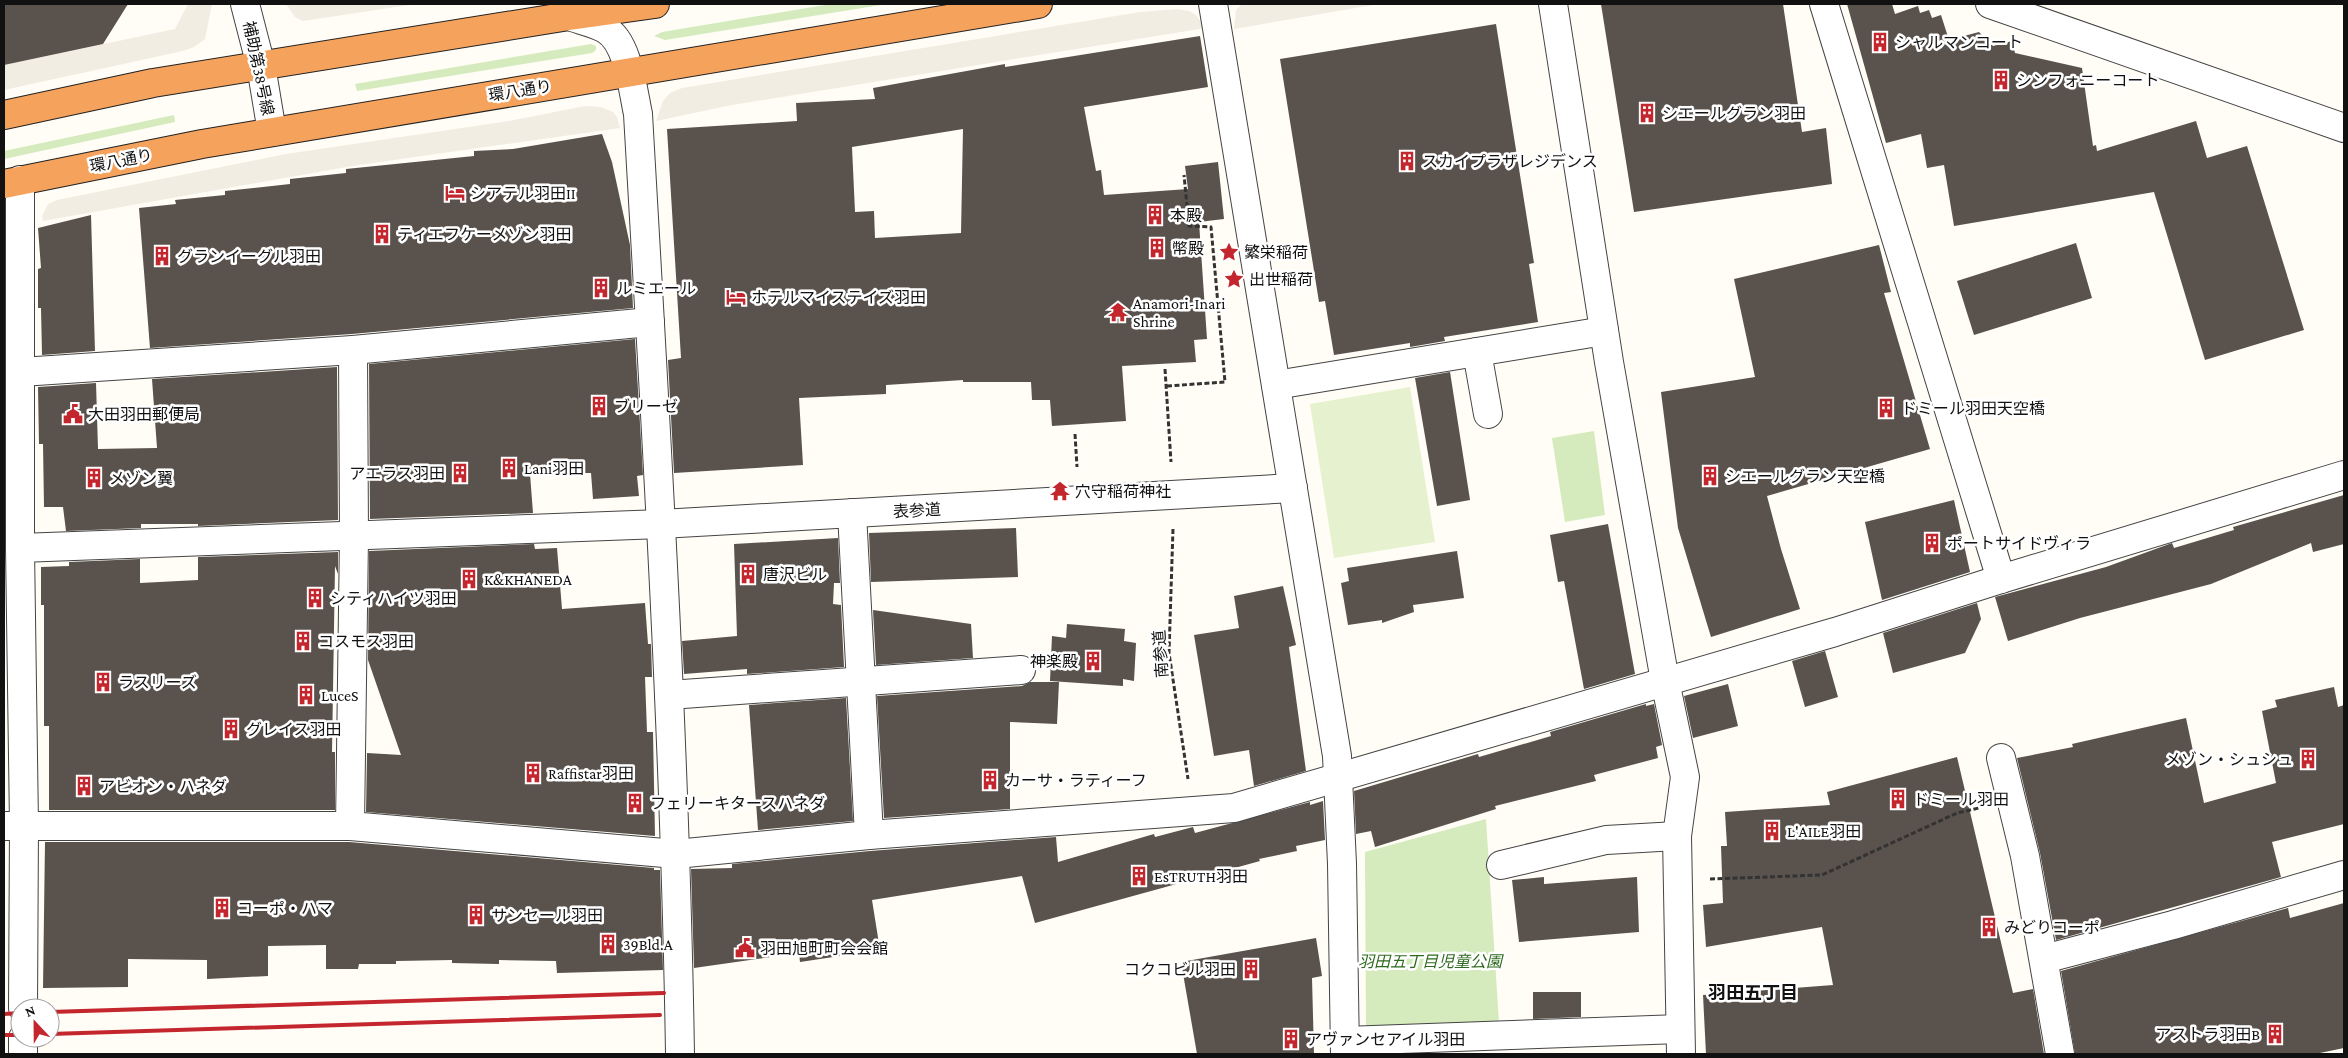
<svg xmlns="http://www.w3.org/2000/svg" width="2348" height="1058" font-family="'Crimson Pro','Noto Sans JP',serif">
	<style>
		.green { fill: #d5ebbd }
		.pitch { fill: #e6f2cf }
		.plaza { fill: #f1ede2 }
		.building { fill: #5a524d; fill-rule: evenodd }
		.lines { fill: none; stroke-linecap: round; stroke-linejoin: round }
		.minor-casing { stroke: #444; stroke-width: 30 }
		.highway-casing { stroke: #222; stroke-width: 30 }
		.path { stroke: #333; stroke-width: 3; stroke-dasharray: 5 2.5; stroke-linecap: butt }
		.minor { stroke: #fff; stroke-width: 28 }
		.highway { stroke: #f5a25d; stroke-width: 28 }
		.rail { stroke: #c4262e; stroke-width: 4 }
		.labels { text-anchor: middle; stroke-width: 5; stroke-linejoin: round; paint-order: stroke }
		.poi-label { font-size: 16px; fill: #111; stroke: #fff; text-anchor: start }
		.street-label { font-size: 16px; fill: #111; stroke: #fff }
		.park-label { font-size: 16px; font-style: italic; fill: #2f6b1f; stroke: #fff }
		.neighbourhood-label { font-size: 18px; font-weight: bold; fill: #111; stroke: #fff }
	</style>
	<rect width="100%" height="100%" fill="#fffdf5"/>
	<g class="green">
		<polygon points="831,4 887,4 665,40 654,36 662,32"/>
		<polygon points="591,44 596,46 596,50 592,53 357,91 355,84"/>
		<polygon points="174,115 175,122 4,159 4,151"/>
		<polygon points="1594,431 1605,515 1565,522 1552,438"/>
		<polygon points="1486,819 1499,1023 1366,1028 1365,852"/>
	</g>
	<polygon class="pitch" points="1410,387 1435,542 1334,558 1310,404"/>
	<g class="plaza">
		<polygon points="188,4 212,4 205,39 194,47 183,51 4,90 4,65 175,29"/>
		<polygon points="286,4 416,4 303,21 295,17"/>
		<polygon points="1242,4 1379,4 1234,29 1236,10"/>
		<polygon points="1178,9 1189,11 1196,15 1206,28 732,105 656,121 663,101 670,93 682,88 1140,12"/>
		<polygon points="585,106 601,107 613,112 617,117 620,128 352,166 43,221 42,216 48,204 57,200 286,154 509,121"/>
	</g>
	<g class="building">
		<polygon points="4,4 128,4 103,44 4,65"/>
		<polygon points="1601,4 1783,4 1802,132 1826,128 1832,184 1634,212"/>
		<polygon points="1847,4 1892,4 1895,14 1918,6 1920,13 1929,10 1932,18 1941,15 1949,40 1979,32 1993,46 2012,41 2015,53 2082,68 2093,146 2096,145 2097,151 2196,121 2207,158 2247,146 2304,330 2205,360 2154,192 1954,226 1944,165 1927,168 1921,134 1886,143"/>
		<polygon points="1496,24 1534,263 1529,264 1538,322 1444,337 1445,341 1410,347 1410,343 1334,355 1325,301 1319,302 1280,59"/>
		<path d="M 1200,36 L 1208,87 L 1084,107 L 1096,171 L 1101,170 L 1104,195 L 1188,189 L 1185,166 L 1218,162 L 1224,219 L 1199,222 L 1207,339 L 1194,340 L 1196,362 L 1122,366 L 1126,421 L 1052,426 L 1050,400 L 1032,400 L 1031,382 L 963,382 L 963,380 L 886,385 L 886,394 L 799,398 L 803,465 L 674,473 L 668,360 L 681,358 L 667,129 L 797,121 L 796,103 L 875,99 L 873,88 L 1005,64 L 1005,67 ZM 963,129 L 961,233 L 875,238 L 874,211 L 855,212 L 852,147 Z"/>
		<polygon points="602,134 612,162 630,245 633,308 352,334 150,348 139,208 176,204 175,200 225,195 225,191 290,184 290,179 346,173 346,169 474,156 474,151 513,149"/>
		<polygon points="91,215 95,351 42,355 41,308 38,308 38,269 41,268 38,228"/>
		<polygon points="2076,243 2092,298 1974,335 1957,281"/>
		<polygon points="1879,245 1891,292 1884,293 1930,449 1767,496 1781,549 1800,609 1711,637 1678,528 1661,392 1755,377 1734,279"/>
		<polygon points="635,339 643,475 637,476 639,496 593,499 591,473 530,474 533,513 370,519 369,364"/>
		<polygon points="337,367 338,520 198,526 198,524 141,524 141,528 66,531 63,507 44,507 43,444 39,444 38,387 96,383 98,449 157,448 152,379"/>
		<polygon points="1450,372 1470,500 1437,506 1415,378"/>
		<polygon points="2344,495 2344,544 2313,552 2311,543 2211,584 2080,618 2008,641 1995,597 2106,567 2172,543 2174,548 2234,530 2233,527"/>
		<polygon points="1954,500 1970,572 1882,600 1865,522"/>
		<polygon points="1608,524 1635,674 1584,689 1564,581 1558,582 1550,535"/>
		<polygon points="1016,528 1018,577 871,582 869,533"/>
		<polygon points="838,538 840,583 834,583 833,604 841,605 844,667 747,674 747,669 684,674 682,641 737,636 734,544"/>
		<polygon points="534,544 535,549 557,548 562,609 645,603 648,644 651,644 652,677 645,677 647,732 653,732 655,836 366,812 367,753 401,755 368,660 369,551"/>
		<polygon points="1457,551 1464,598 1413,605 1414,612 1382,623 1382,620 1348,625 1341,583 1349,581 1347,568"/>
		<polygon points="338,552 338,574 335,566 332,752 335,752 335,810 49,810 49,726 44,726 44,605 41,605 41,567 69,566 69,562 140,559 140,583 198,580 198,557"/>
		<polygon points="1283,586 1296,645 1289,647 1306,771 1254,786 1249,750 1214,756 1194,635 1239,628 1234,596"/>
		<polygon points="1977,603 1981,619 1965,653 1893,673 1883,633"/>
		<polygon points="873,610 971,624 973,658 876,665"/>
		<polygon points="1067,624 1125,629 1124,641 1136,643 1134,681 1123,679 1123,686 1050,681 1052,636 1066,638"/>
		<polygon points="1825,651 1838,697 1805,707 1792,661"/>
		<polygon points="1030,682 1059,682 1057,724 1010,722 1010,809 884,818 877,696 1022,686"/>
		<polygon points="1728,684 1738,726 1693,738 1684,696"/>
		<polygon points="2334,687 2338,707 2344,705 2344,824 2272,842 2281,877 2056,940 2040,853 2017,758 2073,747 2072,744 2186,718 2204,803 2276,783 2262,711 2277,707 2275,700"/>
		<polygon points="846,698 853,821 758,830 749,705"/>
		<polygon points="1646,704 1646,706 1654,704 1662,745 1656,747 1658,758 1594,775 1596,781 1495,806 1496,809 1375,847 1371,831 1356,834 1354,791 1478,754 1479,757 1551,736 1550,732"/>
		<polygon points="1957,757 2013,993 2033,989 2044,1054 1706,1054 1703,995 1833,985 1822,927 1706,947 1703,905 1723,903 1721,846 1727,846 1725,812 1830,805 1827,792"/>
		<polygon points="1323,801 1325,840 1296,846 1297,851 1259,859 1260,861 1035,923 1022,876 872,900 880,950 800,962 799,953 694,968 691,869 732,868 732,864 870,851 1056,837 1058,862 1154,834 1155,837 1193,827 1195,833 1310,802 1310,805"/>
		<polygon points="45,842 349,842 654,868 654,870 660,870 663,970 557,973 556,961 499,960 499,964 452,963 452,960 396,961 396,964 359,964 358,969 326,969 326,945 268,946 268,976 207,979 207,960 128,959 128,987 43,988"/>
		<polygon points="1544,877 1544,884 1637,877 1639,932 1519,942 1512,880"/>
		<polygon points="2344,903 2344,1048 2315,1054 2075,1054 2061,971 2288,908 2290,918"/>
		<polygon points="1316,938 1322,976 1312,978 1314,1054 1197,1054 1181,962"/>
		<polygon points="1533,992 1581,992 1581,1017 1533,1019"/>
	</g>
	<g class="lines">
		<defs>
			<g id="minor">
				<polyline points="245,4 261,66 272,132"/>
				<polyline points="1213,4 1337,756 1342,864 1345,1054"/>
				<polyline points="1553,4 1609,362 1665,681 1685,777 1677,836 1681,1054"/>
				<polyline points="1824,4 2001,579"/>
				<polyline points="1990,4 2344,128"/>
				<path d="M 569,16 C 580,20 595,23 605,29 C 628,41 633,91 638,114 C 656,427 675,740 680,1054"/>
				<polyline points="20,180 20,548 24,825 23,1008"/>
				<polyline points="1477,352 1488,414"/>
				<polyline points="21,372 353,350 650,322"/>
				<polyline points="1276,385 1604,331"/>
				<polyline points="852,513 869,835"/>
				<polyline points="20,548 661,524 1293,488"/>
				<polyline points="669,695 1021,670"/>
				<polyline points="2001,758 2025,856 2060,1054"/>
				<polyline points="4,826 350,826 676,854 869,835 1234,808 1835,632 2001,579 2344,475"/>
				<polyline points="350,826 354,536 353,350"/>
				<polyline points="1501,865 1606,840 1677,836"/>
				<polyline points="2044,959 2173,925 2344,875"/>
				<polyline points="23,1038 23,1054"/>
				<polyline points="1345,1041 1680,1029"/>
			</g>
			<g id="highway">
				<polyline points="4,115 153,83 569,16 655,4"/>
				<polyline points="4,184 202,144 1038,4"/>
			</g>
		</defs>
		<use href="#minor" class="minor-casing"/>
		<use href="#highway" class="highway-casing"/>
		<g class="path">
			<polyline points="1165,369 1171,462"/>
			<polyline points="1167,386 1225,382 1211,227 1189,226 1184,175"/>
			<polyline points="1075,434 1077,467"/>
			<polyline points="1173,529 1169,653 1188,779"/>
			<polyline points="1710,879 1822,875 1957,813 1979,808"/>
		</g>
		<use href="#minor" class="minor"/>
		<use href="#highway" class="highway"/>
		<g class="rail">
			<polyline points="50,1012 664,993"/>
			<polyline points="4,1014 20,1013"/>
			<polyline points="50,1034 660,1015"/>
			<polyline points="4,1035 20,1035"/>
		</g>
	</g>
	<defs>
		<symbol id="building-bare" viewBox="-9 -9 18 18"><path d="M-4-6H4V6H1V3H-1V6H-4ZM-2.5-4.3h1.7v1.8h-1.7ZM.8-4.3h1.7v1.8H.8ZM-2.5-1h1.7V.8h-1.7ZM.8-1h1.7V.8H.8Z" fill="#c4262e" stroke="#fff" stroke-width="2.5" paint-order="stroke"/></symbol>
		<symbol id="hotel-bare" viewBox="-9 -9 18 18"><path d="M-6-4.5h1.5V1H6V5H4.5V3h-9V5H-6ZM-4 0a1.8 1.8 0 1 1 3.6 0ZM.5 0V-2.5h3Q6-2.5 6 0Z" fill="#c4262e" stroke="#fff" stroke-width="2.5" paint-order="stroke"/></symbol>
		<symbol id="sight-bare" viewBox="-9 -9 18 18"><path d="M0-6L1.8-2.2L6-1.7L2.9 1.2L3.7 5.4L0 3.3L-3.7 5.4L-2.9 1.2L-6-1.7L-1.8-2.2Z" fill="#c4262e" stroke="#fff" stroke-width="2.5" paint-order="stroke"/></symbol>
		<symbol id="temple-bare" viewBox="-9 -9 18 18"><path d="M0-6L5-2H3V0L6.5 2.5H4V6H1.5V3h-3V6H-4V2.5H-6.5L-3 0V-2H-5Z" fill="#c4262e" stroke="#fff" stroke-width="2.5" paint-order="stroke"/></symbol>
		<symbol id="civic-bare" viewBox="-9 -9 18 18"><path d="M-.6-6.5H3V-4.5H.6V-3L4-1V1h2V6H-6V1h2V-1L-.6-3ZM-1.2 2.5V6h2.4V2.5Z" fill="#c4262e" stroke="#fff" stroke-width="2.5" paint-order="stroke"/></symbol>
	</defs>
	<g fill-rule="evenodd">
		<use href="#building-bare" x="1866" y="28" width="28" height="28"/>
		<use href="#building-bare" x="1987" y="66" width="28" height="28"/>
		<use href="#building-bare" x="1633" y="99" width="28" height="28"/>
		<use href="#building-bare" x="1393" y="147" width="28" height="28"/>
		<use href="#hotel-bare" x="441" y="179" width="28" height="28"/>
		<use href="#building-bare" x="1141" y="201" width="28" height="28"/>
		<use href="#building-bare" x="368" y="220" width="28" height="28"/>
		<use href="#building-bare" x="1143" y="234" width="28" height="28"/>
		<use href="#sight-bare" x="1215" y="238" width="28" height="28"/>
		<use href="#building-bare" x="148" y="242" width="28" height="28"/>
		<use href="#sight-bare" x="1220" y="265" width="28" height="28"/>
		<use href="#building-bare" x="587" y="274" width="28" height="28"/>
		<use href="#hotel-bare" x="722" y="283" width="28" height="28"/>
		<use href="#temple-bare" x="1104" y="298" width="28" height="28"/>
		<use href="#building-bare" x="585" y="392" width="28" height="28"/>
		<use href="#building-bare" x="1872" y="394" width="28" height="28"/>
		<use href="#civic-bare" x="59" y="400" width="28" height="28"/>
		<use href="#building-bare" x="495" y="454" width="28" height="28"/>
		<use href="#building-bare" x="446" y="459" width="28" height="28"/>
		<use href="#building-bare" x="1696" y="462" width="28" height="28"/>
		<use href="#building-bare" x="80" y="464" width="28" height="28"/>
		<use href="#temple-bare" x="1046" y="477" width="28" height="28"/>
		<use href="#building-bare" x="1918" y="529" width="28" height="28"/>
		<use href="#building-bare" x="734" y="560" width="28" height="28"/>
		<use href="#building-bare" x="455" y="565" width="28" height="28"/>
		<use href="#building-bare" x="301" y="584" width="28" height="28"/>
		<use href="#building-bare" x="289" y="627" width="28" height="28"/>
		<use href="#building-bare" x="1079" y="647" width="28" height="28"/>
		<use href="#building-bare" x="89" y="668" width="28" height="28"/>
		<use href="#building-bare" x="292" y="681" width="28" height="28"/>
		<use href="#building-bare" x="217" y="715" width="28" height="28"/>
		<use href="#building-bare" x="2294" y="745" width="28" height="28"/>
		<use href="#building-bare" x="519" y="759" width="28" height="28"/>
		<use href="#building-bare" x="976" y="766" width="28" height="28"/>
		<use href="#building-bare" x="70" y="772" width="28" height="28"/>
		<use href="#building-bare" x="1884" y="785" width="28" height="28"/>
		<use href="#building-bare" x="621" y="789" width="28" height="28"/>
		<use href="#building-bare" x="1758" y="817" width="28" height="28"/>
		<use href="#building-bare" x="1125" y="862" width="28" height="28"/>
		<use href="#building-bare" x="208" y="894" width="28" height="28"/>
		<use href="#building-bare" x="462" y="901" width="28" height="28"/>
		<use href="#building-bare" x="1975" y="913" width="28" height="28"/>
		<use href="#building-bare" x="594" y="930" width="28" height="28"/>
		<use href="#civic-bare" x="731" y="934" width="28" height="28"/>
		<use href="#building-bare" x="1237" y="955" width="28" height="28"/>
		<use href="#building-bare" x="2261" y="1020" width="28" height="28"/>
		<use href="#building-bare" x="1277" y="1025" width="28" height="28"/>
	</g>
	<g class="labels">
		<g class="poi-label">
			<text x="1895" y="48">シャルマンコート</text>
			<text x="2016" y="86">シンフォニーコート</text>
			<text x="1662" y="119">シエールグラン羽田</text>
			<text x="1422" y="167">スカイプラザレジデンス</text>
			<text x="470" y="199">シアテル羽田II</text>
			<text x="1170" y="221">本殿</text>
			<text x="397" y="240">ティエフケーメゾン羽田</text>
			<text x="1172" y="254">幣殿</text>
			<text x="1244" y="258">繁栄稲荷</text>
			<text x="177" y="262">グランイーグル羽田</text>
			<text x="1249" y="285">出世稲荷</text>
			<text x="616" y="294">ルミエール</text>
			<text x="751" y="303">ホテルマイステイズ羽田</text>
			<text x="1133" y="309">Anamori-Inari<tspan x="1133" dy="18">Shrine</tspan></text>
			<text x="614" y="412">ブリーゼ</text>
			<text x="1901" y="414">ドミール羽田天空橋</text>
			<text x="88" y="420">大田羽田郵便局</text>
			<text x="524" y="474">Lani羽田</text>
			<text x="445" y="479" text-anchor="end">アエラス羽田</text>
			<text x="1725" y="482">シエールグラン天空橋</text>
			<text x="109" y="484">メゾン翼</text>
			<text x="1075" y="497">穴守稲荷神社</text>
			<text x="1947" y="549">ポートサイドヴィラ</text>
			<text x="763" y="580">唐沢ビル</text>
			<text x="484" y="585">K&amp;KHANEDA</text>
			<text x="330" y="604">シティハイツ羽田</text>
			<text x="318" y="647">コスモス羽田</text>
			<text x="1078" y="667" text-anchor="end">神楽殿</text>
			<text x="118" y="688">ラスリーズ</text>
			<text x="321" y="701">LuceS</text>
			<text x="246" y="735">グレイス羽田</text>
			<text x="2293" y="765" text-anchor="end">メゾン・シュシュ</text>
			<text x="548" y="779">Raffistar羽田</text>
			<text x="1005" y="786">カーサ・ラティーフ</text>
			<text x="99" y="792">アビオン・ハネダ</text>
			<text x="1913" y="805">ドミール羽田</text>
			<text x="650" y="809">フェリーキタースハネダ</text>
			<text x="1787" y="837">L'AILE羽田</text>
			<text x="1154" y="882">EsTRUTH羽田</text>
			<text x="237" y="914">コーポ・ハマ</text>
			<text x="491" y="921">サンセール羽田</text>
			<text x="2004" y="933">みどりコーポ</text>
			<text x="623" y="950">39Bld.A</text>
			<text x="760" y="954">羽田旭町町会会館</text>
			<text x="1236" y="975" text-anchor="end">コクコビル羽田</text>
			<text x="2260" y="1040" text-anchor="end">アストラ羽田B</text>
			<text x="1306" y="1045">アヴァンセアイル羽田</text>
		</g>
		<g class="street-label">
			<text transform="translate(259 68) rotate(78)" y="6">補助第38号線</text>
			<text transform="translate(520 90) rotate(-9)" y="6">環八通り</text>
			<text transform="translate(121 160) rotate(-11)" y="6">環八通り</text>
			<text transform="translate(917 510) rotate(-3)" y="6">表参道</text>
			<text transform="translate(1160 654) rotate(-94)" y="6">南参道</text>
		</g>
		<g class="park-label">
			<text x="1430" y="967">羽田五丁目児童公園</text>
		</g>
		<g class="neighbourhood-label">
			<text x="1753" y="999">羽田五丁目</text>
		</g>
	</g>
	<rect width="2348" height="1058" fill="none" stroke="#111111" stroke-width="10"/>
	<g transform="translate(35 1023) rotate(338)"><circle r="24" fill="#ffffff" stroke="#a0a0a0"/>
	<path d="M0-4L9 19L0 12L-9 19Z" fill="#c4262e"/>
	<text y="-8" font-size="14" font-weight="bold" text-anchor="middle" fill="#111111">N</text>
	</g>
</svg>
